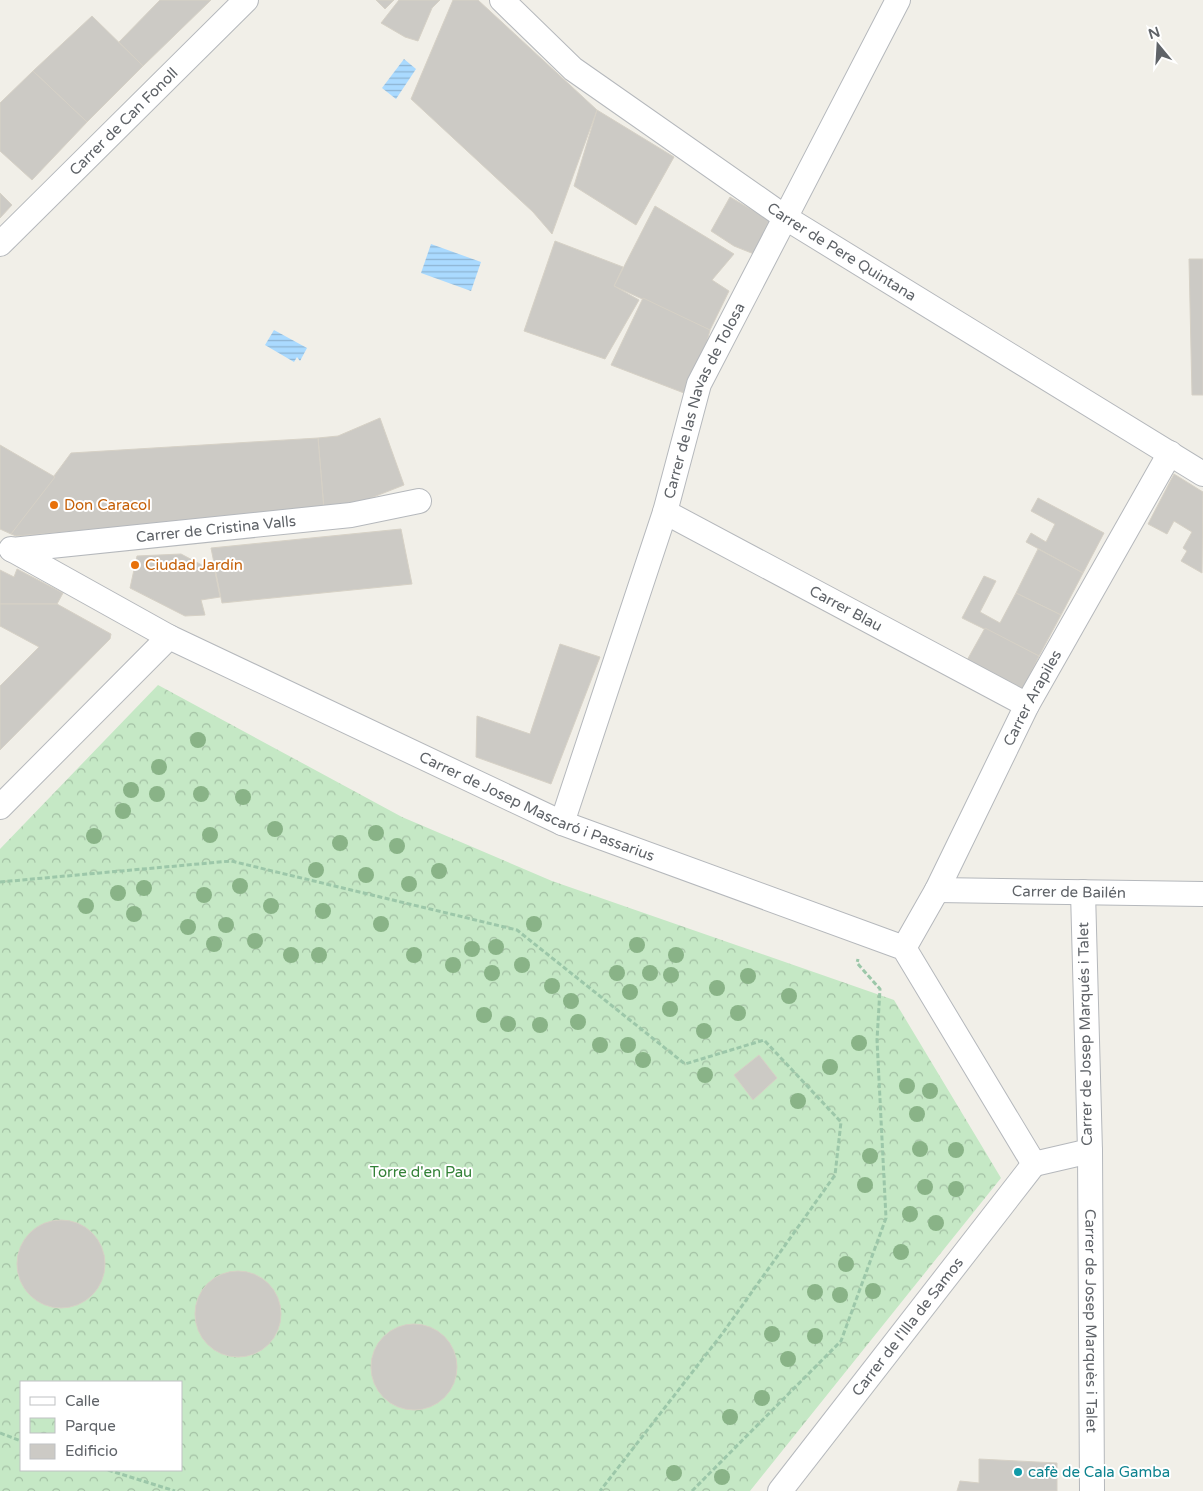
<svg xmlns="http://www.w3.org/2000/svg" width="1203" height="1491" font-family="'Varela Round',sans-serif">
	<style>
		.park { fill: url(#park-crowns); fill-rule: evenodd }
		.water { fill: url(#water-rules) }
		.building { fill: #cccac5; stroke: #d6d1c6 }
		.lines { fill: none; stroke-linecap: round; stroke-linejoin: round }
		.minor-casing { stroke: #b5b8bc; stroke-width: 26 }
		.path { stroke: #9cc7a9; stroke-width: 3; stroke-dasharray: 5 2.5; stroke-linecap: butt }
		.minor { stroke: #fff; stroke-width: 24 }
		.tree { fill: #89b387 }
		.food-dot { fill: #e8710a; stroke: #fff; stroke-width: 2 }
		.culture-dot { fill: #0f9aa8; stroke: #fff; stroke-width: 2 }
		.labels { text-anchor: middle; stroke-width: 4; stroke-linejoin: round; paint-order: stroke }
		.street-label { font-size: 15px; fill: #5f6368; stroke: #fff }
		.food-label { font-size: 15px; fill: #c56008; stroke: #fff; text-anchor: start }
		.park-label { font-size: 15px; fill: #348238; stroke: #fff }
		.culture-label { font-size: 15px; fill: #0d838f; stroke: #fff; text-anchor: start }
	</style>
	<defs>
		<pattern id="park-crowns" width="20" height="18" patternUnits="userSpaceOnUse" patternTransform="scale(1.25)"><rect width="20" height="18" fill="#c5e8c5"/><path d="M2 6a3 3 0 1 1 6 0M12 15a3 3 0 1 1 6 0" fill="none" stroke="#a3c0a4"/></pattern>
		<pattern id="water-rules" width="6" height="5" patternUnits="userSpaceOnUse" patternTransform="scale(1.25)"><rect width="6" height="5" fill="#aadaff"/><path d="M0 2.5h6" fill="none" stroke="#8eb4d2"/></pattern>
	</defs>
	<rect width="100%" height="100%" fill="#f1efe8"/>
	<path class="park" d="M 158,685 L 402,817 L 552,881 L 894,1000 L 1001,1178 L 750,1491 L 0,1491 L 0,849 ZM 21,1382 L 181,1382 L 181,1470 L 21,1470 Z"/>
	<g class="water">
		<polygon points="404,59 416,69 396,99 382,88"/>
		<polygon points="431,244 481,262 471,291 421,273"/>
		<polygon points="274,330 307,348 300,361 297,357 294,362 265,345"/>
	</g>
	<g class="building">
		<polygon points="160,0 211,0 143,66 119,42"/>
		<polygon points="376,0 394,0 385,9"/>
		<polygon points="399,0 440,0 432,8 418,41 405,37 381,23"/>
		<polygon points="453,0 478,0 597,110 552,234 533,212 411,99"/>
		<polygon points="92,16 143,66 87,122 33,71"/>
		<polygon points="33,71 87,122 32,180 0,151 0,103"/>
		<polygon points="597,110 674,157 636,225 574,186"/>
		<polygon points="0,193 12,205 0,218"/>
		<polygon points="730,197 774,223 754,254 734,246 711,231"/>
		<polygon points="655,206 734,254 712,280 729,291 710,330 614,286"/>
		<polygon points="555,241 623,267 614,286 639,300 605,359 524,331"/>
		<polygon points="1189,259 1203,259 1203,395 1192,395"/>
		<polygon points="643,298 710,330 705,349 684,393 611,365"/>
		<polygon points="380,418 404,485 353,505 324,510 318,438 338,436"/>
		<polygon points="318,438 324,510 16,536 11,534 71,453"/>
		<polygon points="0,445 55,477 11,534 0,529"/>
		<polygon points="1174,474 1203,492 1202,573 1181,561 1187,551 1183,548 1192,532 1174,521 1167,534 1148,524"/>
		<polygon points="1038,498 1104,533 1083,573 1026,542 1031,533 1046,542 1055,524 1031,511"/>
		<polygon points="401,529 412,584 222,603 211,548"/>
		<polygon points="1038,549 1083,573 1061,615 1016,593"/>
		<polygon points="181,554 215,572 220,597 201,600 205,615 185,616 130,588 137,556"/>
		<polygon points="17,569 63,593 57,604 0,604 0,570 14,577"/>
		<polygon points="984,576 996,581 980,612 1000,623 1016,593 1061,615 1039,656 962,618"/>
		<polygon points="0,604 57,604 111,634 110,639 0,750 0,686 39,647 0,626"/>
		<polygon points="985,628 1039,656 1022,691 966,662"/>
		<polygon points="560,644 600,657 551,784 476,757 477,716 530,734"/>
		<polygon points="759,1055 777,1078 753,1100 734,1075"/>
		<circle cx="61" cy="1264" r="44"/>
		<circle cx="238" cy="1314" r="43"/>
		<circle cx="414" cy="1367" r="43"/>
		<polygon points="979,1459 1057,1463 1057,1491 957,1491 960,1481 979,1483"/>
	</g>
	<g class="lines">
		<defs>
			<g id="minor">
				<path id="s1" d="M 502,0 L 573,69 L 786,218 L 1203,474"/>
				<path id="s2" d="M 0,244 L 246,0"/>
				<path id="s3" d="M 665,512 L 1027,705"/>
				<polyline points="11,549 169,637"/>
				<path id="s4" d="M 12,550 L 351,515 L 419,501"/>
				<path id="s5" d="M 0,807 L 169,637 L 562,823 L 904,948 L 1034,1164"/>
				<path id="s6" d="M 562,823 L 665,512 L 699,384 L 898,0"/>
				<path id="s7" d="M 937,890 L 1203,894"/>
				<path id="s8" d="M 904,948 L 937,890 L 1027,705 L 1170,453"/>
				<path id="s9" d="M 1090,1151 L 1092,1491"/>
				<polyline points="1034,1164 1090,1151 1083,892"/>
				<path id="s10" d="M 780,1491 L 1034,1164"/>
			</g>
		</defs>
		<use href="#minor" class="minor-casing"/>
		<g class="path">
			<polyline points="0,882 231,861 517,930 685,1064 764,1040 841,1122 835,1175 722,1334 600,1491"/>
			<polyline points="0,1433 21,1441"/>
			<polyline points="108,1470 175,1491"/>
			<polyline points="692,1491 841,1341 886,1218 877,1040 880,989 857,963 858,959"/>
		</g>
		<use href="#minor" class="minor"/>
	</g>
	<g class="tree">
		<circle cx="198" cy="740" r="8"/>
		<circle cx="159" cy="767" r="8"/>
		<circle cx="131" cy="790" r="8"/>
		<circle cx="157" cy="794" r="8"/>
		<circle cx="201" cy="794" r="8"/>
		<circle cx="243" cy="797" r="8"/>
		<circle cx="123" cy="811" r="8"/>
		<circle cx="275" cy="829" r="8"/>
		<circle cx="376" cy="833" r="8"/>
		<circle cx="210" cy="835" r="8"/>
		<circle cx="94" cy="836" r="8"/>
		<circle cx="340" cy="843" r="8"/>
		<circle cx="397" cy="846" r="8"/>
		<circle cx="316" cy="870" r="8"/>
		<circle cx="439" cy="871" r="8"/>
		<circle cx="366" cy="875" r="8"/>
		<circle cx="409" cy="884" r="8"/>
		<circle cx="240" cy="886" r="8"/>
		<circle cx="144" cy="888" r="8"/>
		<circle cx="118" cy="893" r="8"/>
		<circle cx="204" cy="895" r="8"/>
		<circle cx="86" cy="906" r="8"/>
		<circle cx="271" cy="906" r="8"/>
		<circle cx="323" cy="911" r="8"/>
		<circle cx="134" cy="914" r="8"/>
		<circle cx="381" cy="924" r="8"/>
		<circle cx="534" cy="924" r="8"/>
		<circle cx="226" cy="925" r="8"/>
		<circle cx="188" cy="927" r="8"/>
		<circle cx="255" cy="941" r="8"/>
		<circle cx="214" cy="944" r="8"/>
		<circle cx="637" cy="945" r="8"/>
		<circle cx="496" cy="947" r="8"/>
		<circle cx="472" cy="949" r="8"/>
		<circle cx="291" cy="955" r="8"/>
		<circle cx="319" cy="955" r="8"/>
		<circle cx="414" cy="955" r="8"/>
		<circle cx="676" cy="955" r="8"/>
		<circle cx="453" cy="965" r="8"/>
		<circle cx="522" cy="965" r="8"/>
		<circle cx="492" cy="973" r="8"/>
		<circle cx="617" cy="973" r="8"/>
		<circle cx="650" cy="973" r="8"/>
		<circle cx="671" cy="975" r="8"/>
		<circle cx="748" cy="976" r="8"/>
		<circle cx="552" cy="986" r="8"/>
		<circle cx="717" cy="988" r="8"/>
		<circle cx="630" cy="992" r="8"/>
		<circle cx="789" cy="996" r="8"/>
		<circle cx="571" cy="1001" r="8"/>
		<circle cx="670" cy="1009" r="8"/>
		<circle cx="738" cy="1013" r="8"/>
		<circle cx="484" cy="1015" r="8"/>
		<circle cx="578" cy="1022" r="8"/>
		<circle cx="508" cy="1024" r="8"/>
		<circle cx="540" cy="1025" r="8"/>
		<circle cx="704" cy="1031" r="8"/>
		<circle cx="859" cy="1043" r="8"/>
		<circle cx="600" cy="1045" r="8"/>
		<circle cx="628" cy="1045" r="8"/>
		<circle cx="643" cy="1060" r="8"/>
		<circle cx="830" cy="1067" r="8"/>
		<circle cx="705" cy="1075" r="8"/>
		<circle cx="907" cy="1086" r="8"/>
		<circle cx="930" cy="1091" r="8"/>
		<circle cx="798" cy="1101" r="8"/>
		<circle cx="917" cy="1114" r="8"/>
		<circle cx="920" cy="1149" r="8"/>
		<circle cx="956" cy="1150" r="8"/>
		<circle cx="870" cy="1156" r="8"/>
		<circle cx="865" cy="1185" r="8"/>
		<circle cx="925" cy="1187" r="8"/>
		<circle cx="956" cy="1189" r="8"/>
		<circle cx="910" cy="1214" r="8"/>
		<circle cx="936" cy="1223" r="8"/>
		<circle cx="901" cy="1252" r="8"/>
		<circle cx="846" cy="1264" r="8"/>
		<circle cx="873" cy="1291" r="8"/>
		<circle cx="815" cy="1292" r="8"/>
		<circle cx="840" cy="1295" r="8"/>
		<circle cx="772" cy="1334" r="8"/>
		<circle cx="815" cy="1336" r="8"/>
		<circle cx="788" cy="1359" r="8"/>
		<circle cx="762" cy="1398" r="8"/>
		<circle cx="730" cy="1417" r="8"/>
		<circle cx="674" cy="1473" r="8"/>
		<circle cx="722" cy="1477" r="8"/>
	</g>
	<g class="food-dot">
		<circle cx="54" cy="505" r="5"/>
		<circle cx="135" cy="565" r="5"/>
	</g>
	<circle class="culture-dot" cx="1018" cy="1472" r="5"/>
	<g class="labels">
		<g class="street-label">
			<text dy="5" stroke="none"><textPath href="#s2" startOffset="174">Carrer de Can Fonoll</textPath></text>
			<text dy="5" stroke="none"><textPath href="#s1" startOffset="424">Carrer de Pere Quintana</textPath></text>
			<text dy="5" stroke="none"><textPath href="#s6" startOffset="446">Carrer de las Navas de Tolosa</textPath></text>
			<text dy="5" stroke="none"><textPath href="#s4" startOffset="205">Carrer de Cristina Valls</textPath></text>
			<text dy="5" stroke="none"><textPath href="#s3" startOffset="205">Carrer Blau</textPath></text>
			<text dy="5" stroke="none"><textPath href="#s8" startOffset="281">Carrer Arapiles</textPath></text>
			<text dy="5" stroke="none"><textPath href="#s5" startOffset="645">Carrer de Josep Mascaró i Passarius</textPath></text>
			<text dy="5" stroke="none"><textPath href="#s7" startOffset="132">Carrer de Bailén</textPath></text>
			<text transform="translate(1085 1034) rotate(-91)" y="5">Carrer de Josep Marqués i Talet</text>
			<text dy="5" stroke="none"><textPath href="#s9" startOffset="170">Carrer de Josep Marquès i Talet</textPath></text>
			<text dy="5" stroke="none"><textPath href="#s10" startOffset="208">Carrer de l'Illa de Samos</textPath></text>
		</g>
		<g class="food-label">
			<text x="64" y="510">Don Caracol</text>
			<text x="145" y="570">Ciudad Jardín</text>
		</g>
		<g class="park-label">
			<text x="421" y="1177">Torre d'en Pau</text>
		</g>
		<g class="culture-label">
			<text x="1028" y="1477">cafè de Cala Gamba</text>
		</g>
	</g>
	<rect x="20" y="1381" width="162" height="90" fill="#ffffff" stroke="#bfc1c3"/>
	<rect x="30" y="1397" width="25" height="8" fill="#ffffff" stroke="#bfc1c3"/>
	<text x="65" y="1406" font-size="15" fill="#5f6368">Calle</text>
	<rect x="30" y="1418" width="25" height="15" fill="url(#park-crowns)" stroke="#bfc1c3"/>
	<text x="65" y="1431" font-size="15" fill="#5f6368">Parque</text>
	<rect x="30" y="1444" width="25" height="15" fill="#cccac5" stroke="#bfc1c3"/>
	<text x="65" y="1456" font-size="15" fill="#5f6368">Edificio</text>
	<g transform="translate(1158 45) rotate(342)" stroke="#ffffff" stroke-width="4" paint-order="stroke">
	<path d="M0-4L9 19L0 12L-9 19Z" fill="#5f6368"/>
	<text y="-8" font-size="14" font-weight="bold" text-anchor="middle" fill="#5f6368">N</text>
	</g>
</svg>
